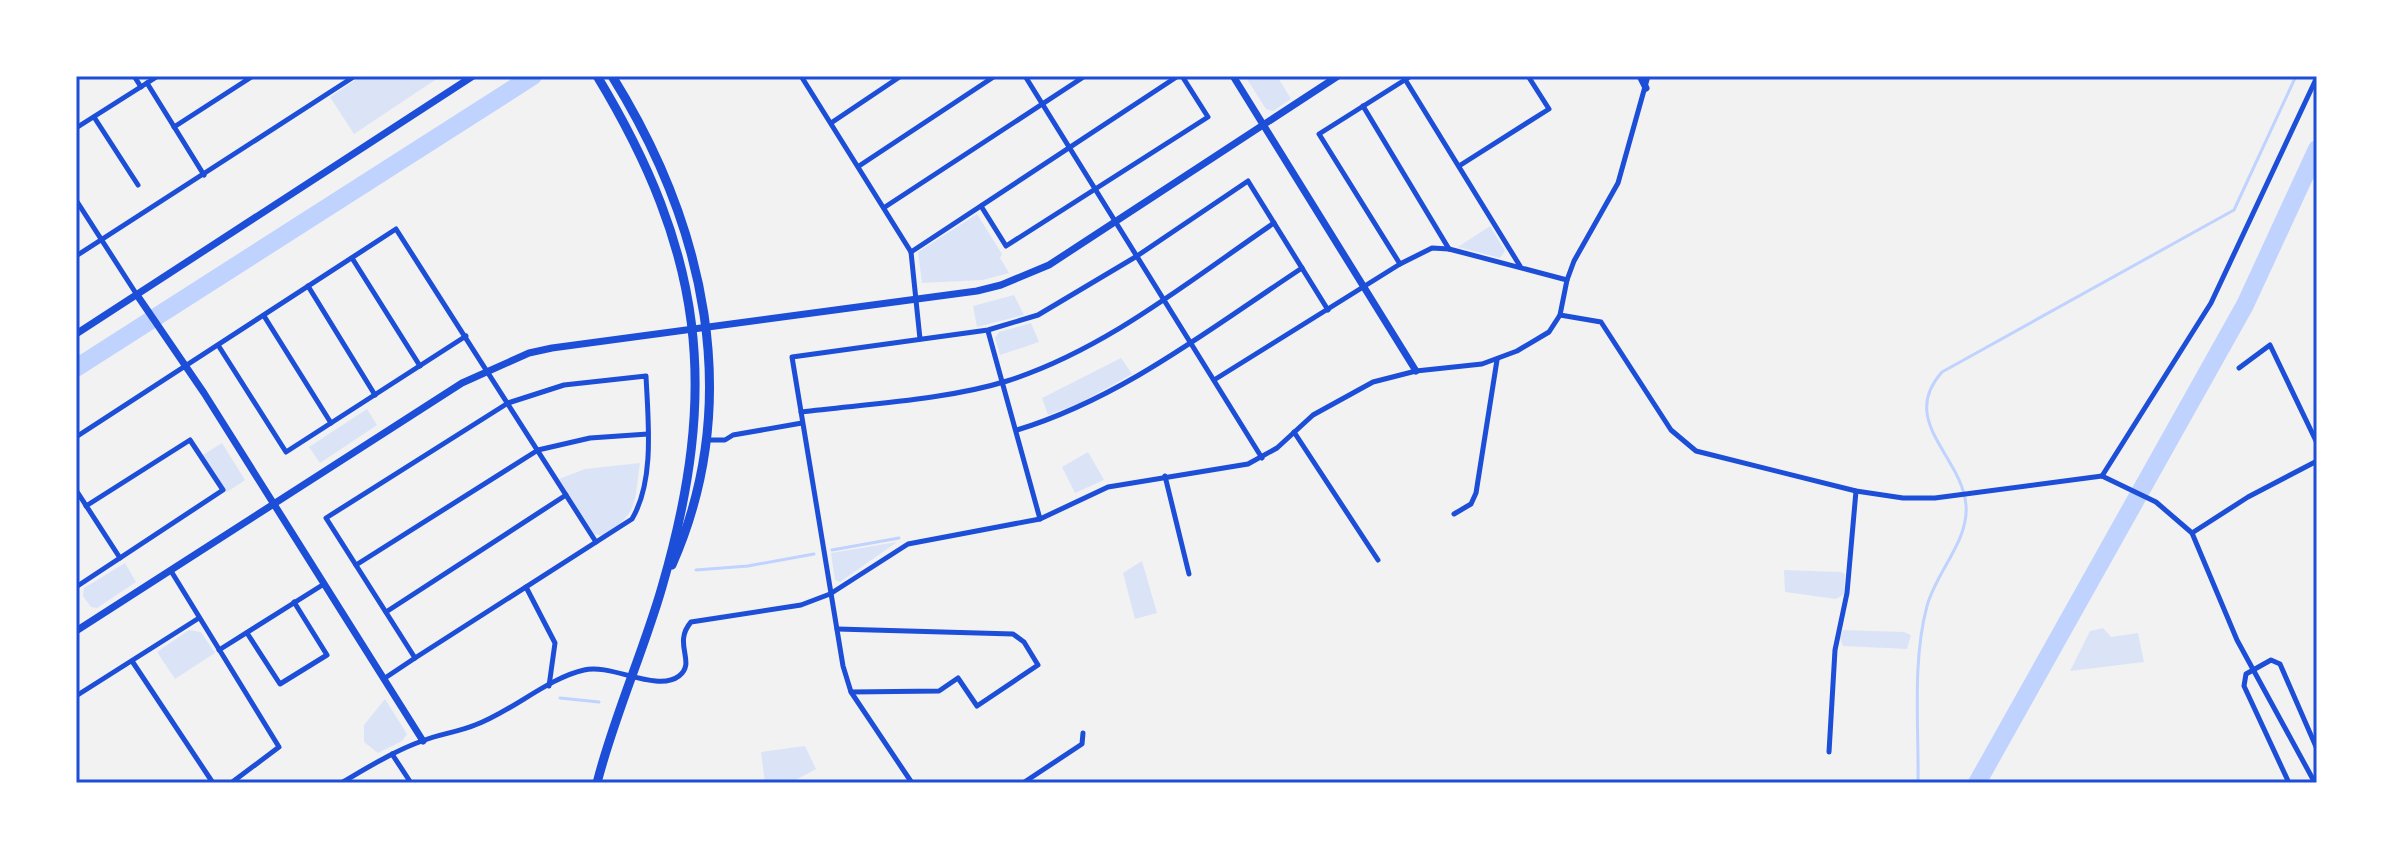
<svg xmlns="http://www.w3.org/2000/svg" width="2393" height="859" font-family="'PT Sans',sans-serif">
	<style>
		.green { fill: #dbe4f7 }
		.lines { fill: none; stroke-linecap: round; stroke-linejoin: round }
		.stream { stroke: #bfd3fe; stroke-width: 3 }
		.river { stroke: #bfd3fe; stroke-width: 18 }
		.minor { stroke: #1d4ed8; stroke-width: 5 }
		.tertiary { stroke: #1d4ed8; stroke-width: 7 }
		.trunk { stroke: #1d4ed8; stroke-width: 9 }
		.neatline { fill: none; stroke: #1d4ed8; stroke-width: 3 }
	</style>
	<rect width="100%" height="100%" fill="#f2f2f2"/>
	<g class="green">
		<polygon points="361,76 441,76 354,134 330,97"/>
		<polygon points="1245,76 1277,76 1291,99 1273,111 1266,109"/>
		<polygon points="977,214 1002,254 1000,258 1009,273 983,280 922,283 918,252"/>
		<polygon points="1490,226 1505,251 1500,258 1458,247"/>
		<polygon points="1014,295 1024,315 977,327 973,306"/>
		<polygon points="1031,323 1039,342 1000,355 995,338 999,332"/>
		<polygon points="1121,358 1132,374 1080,403 1048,415 1042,398"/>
		<polygon points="367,409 377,425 320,463 309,447"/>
		<polygon points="222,443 245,480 227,492 203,455"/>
		<polygon points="1088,452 1104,480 1075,493 1062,467"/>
		<path d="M 640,463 C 634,503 639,513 603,536 L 594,534 L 559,479 L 585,469 Z"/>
		<polygon points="897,542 840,582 835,580 831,553"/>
		<polygon points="1142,561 1157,613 1135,619 1123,573"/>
		<polygon points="125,563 136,582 97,608 91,607 83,596 84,588"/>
		<polygon points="1784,570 1841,572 1845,574 1844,594 1836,599 1785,592"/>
		<polygon points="2103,628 2111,637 2138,633 2144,662 2070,671 2090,631"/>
		<polygon points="189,630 201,632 215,653 175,679 157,652"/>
		<polygon points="1843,630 1904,632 1911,635 1907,649 1843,646 1840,638"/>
		<polygon points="385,699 407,734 402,741 378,753 364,742 364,725"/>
		<polygon points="805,746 816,769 790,783 765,783 761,752"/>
	</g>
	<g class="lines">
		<g class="stream">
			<polyline points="832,550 899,538"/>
			<polyline points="696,570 748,566 814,554"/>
			<polyline points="560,698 599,702"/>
			<path d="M 1918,783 C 1919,725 1912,662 1927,606 C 1936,572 1969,541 1966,505 C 1962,456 1898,421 1942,372 L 2234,210 L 2296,76"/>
		</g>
		<g class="river">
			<polyline points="76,368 533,76"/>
			<polyline points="1977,783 2245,305 2317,149"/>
		</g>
		<g class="minor">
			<polyline points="134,76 141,87"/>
			<polyline points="801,76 911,252 920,339"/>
			<polyline points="1025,76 1262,458"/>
			<polyline points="1403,76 1520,266"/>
			<polyline points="147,83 204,175"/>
			<polyline points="1363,106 1449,249"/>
			<polyline points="94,117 138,185"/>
			<polyline points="831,123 901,76"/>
			<polyline points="174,127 253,76"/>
			<polyline points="76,128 158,76"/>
			<polyline points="859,166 995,76"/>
			<polyline points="1459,166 1549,109 1528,76"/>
			<polyline points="76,200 137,295"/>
			<polyline points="981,206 1006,246 1208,117 1182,76"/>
			<polyline points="885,207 1085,76"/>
			<polyline points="911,252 1178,76"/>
			<polyline points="76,256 355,76"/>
			<polyline points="352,258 420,366"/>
			<polyline points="1400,264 1319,134 1411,76"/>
			<polyline points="308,286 375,395"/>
			<polyline points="1560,315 1601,322 1671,430 1696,451 1856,491 1903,498 1935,498 2102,476 2156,502 2192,533 2237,640 2315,783"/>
			<polyline points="264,316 331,423"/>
			<polyline points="988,331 1040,519"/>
			<polyline points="218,345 286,452 466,336"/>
			<polyline points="2239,368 2270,345 2317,443"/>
			<path d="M 646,376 C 648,420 655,480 632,519 L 415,658 L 326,518 L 508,403 L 564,385 Z"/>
			<polyline points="1214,380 1400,264 1432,248 1449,249 1567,280"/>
			<path d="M 801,412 C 865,404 946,400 1007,381 C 1105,350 1189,281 1274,223"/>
			<path d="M 1017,430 C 1122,398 1211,328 1302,268"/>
			<polyline points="1294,432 1378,560"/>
			<polyline points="76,437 396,229 596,542"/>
			<polyline points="706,440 725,440 733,435 802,423"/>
			<polyline points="1165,476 1189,574"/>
			<polyline points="2102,476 2211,303 2317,77"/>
			<polyline points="76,490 120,558"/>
			<polyline points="1454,514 1471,504 1476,493 1497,360"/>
			<polyline points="2192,533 2248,497 2317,461"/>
			<polyline points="356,565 538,450 590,438 648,434"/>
			<polyline points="171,571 279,747 231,783"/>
			<polyline points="76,587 223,490 190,440 86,506"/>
			<polyline points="526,587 555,643 549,686"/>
			<polyline points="386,612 566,495"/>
			<polyline points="837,629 1013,634 1024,642 1038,665 977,706 958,678 939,691 851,692"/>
			<polyline points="247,633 280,684 327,655 294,602"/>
			<polyline points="219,650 324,584"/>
			<polyline points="132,661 213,783"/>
			<polyline points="385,678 415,658"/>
			<polyline points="76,696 199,618"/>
			<polyline points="76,734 76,739"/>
			<polyline points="1829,752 1835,650 1847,593 1856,491"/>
			<polyline points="392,754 411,783"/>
			<path d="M 341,783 C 367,768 394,751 422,741 C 440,734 458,732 475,725 C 511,712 548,678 584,670 C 611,663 657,693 679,676 C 697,662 672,644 691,622 L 801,605 L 830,594 L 908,544 L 1040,519 L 1108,487 L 1248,464 L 1277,448 L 1313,415 L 1373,382 L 1416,371 L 1482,364 L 1517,351 L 1549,332 L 1560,315 L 1567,280 L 1574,261 L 1618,183 L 1648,76"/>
			<polyline points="912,783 851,692 843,666 792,357 988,330 1038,315 1137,256 1248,181 1328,310"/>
			<polyline points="1023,783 1082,744 1083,733"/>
			<polyline points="2289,783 2244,686 2246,674 2271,660 2280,664 2317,749"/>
		</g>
		<g class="tertiary">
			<polyline points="1233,76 1416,371"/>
			<polyline points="1640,76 1646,88"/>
			<polyline points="137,295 204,393 423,741"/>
			<polyline points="76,334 473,76"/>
			<polyline points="76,631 462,383 529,353 552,348 977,291 1001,285 1049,265 1338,76"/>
		</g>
		<g class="trunk">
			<path d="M 597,76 C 704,253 720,388 662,587 C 643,653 614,716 597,783"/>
			<path d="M 612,76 C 704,224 745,399 672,565"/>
		</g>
	</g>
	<rect width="2393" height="859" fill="none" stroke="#ffffff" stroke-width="156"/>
	<rect x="78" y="78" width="2237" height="703" class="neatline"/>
</svg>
